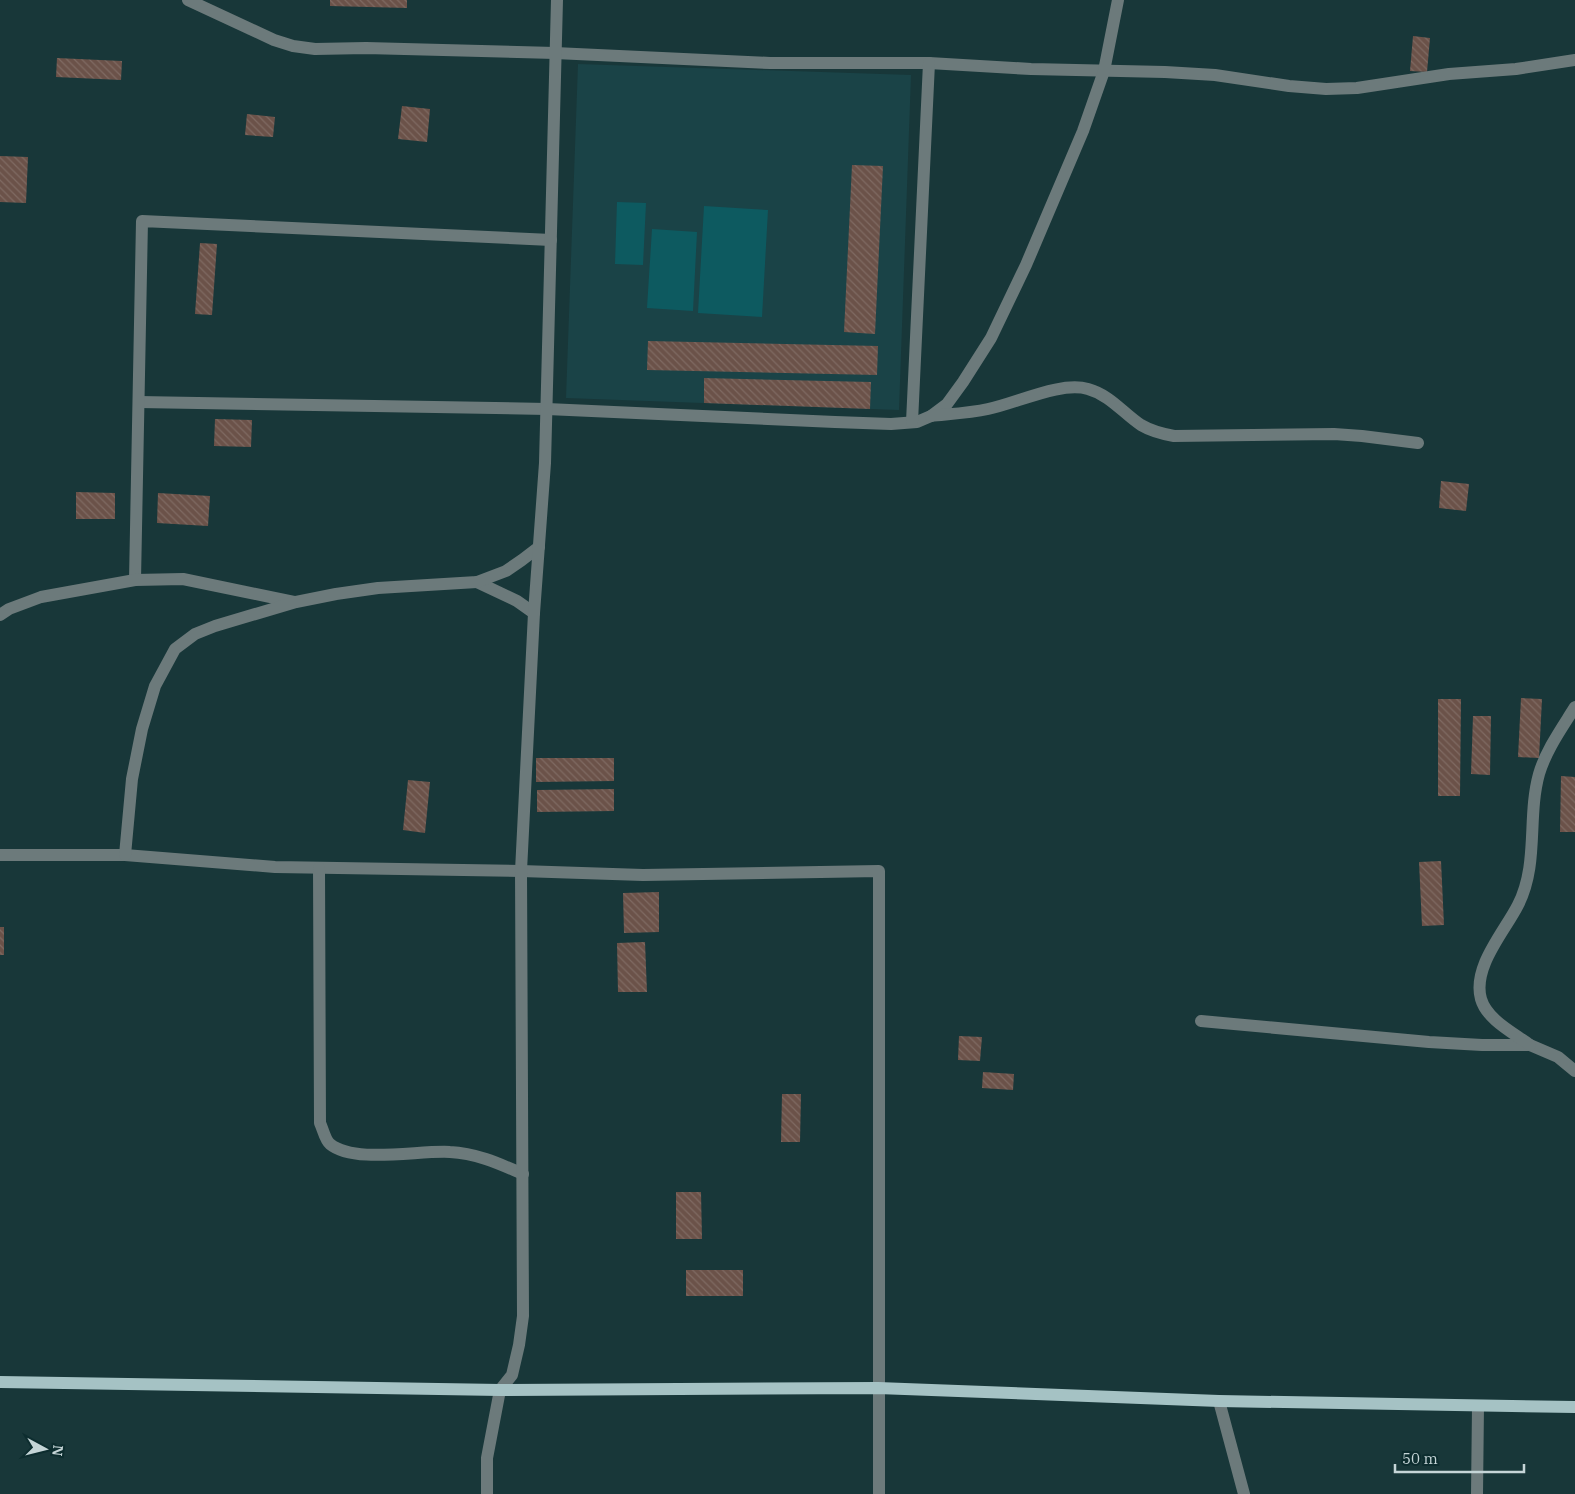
<svg xmlns="http://www.w3.org/2000/svg" width="1575" height="1494" font-family="'IBM Plex Serif',serif">
	<style>
		.built { fill: #1a4347 }
		.grass { fill: #0d5a60 }
		.building { fill: url(#building-back-hatch) }
		.lines { fill: none; stroke-linecap: round; stroke-linejoin: round }
		.minor { stroke: #6c7a7b; stroke-width: 12 }
		.major { stroke: #a5c2c4; stroke-width: 12 }
	</style>
	<defs>
		<pattern id="building-back-hatch" width="6" height="6" patternUnits="userSpaceOnUse" patternTransform="scale(1.25)"><rect width="6" height="6" fill="#6b5249"/><path d="M-1 5l2 2M0 0l6 6M5-1l2 2" fill="none" stroke="#7f6a62"/></pattern>
	</defs>
	<rect width="100%" height="100%" fill="#183739"/>
	<polygon class="built" points="578,64 911,75 899,410 566,398"/>
	<g class="grass">
		<polygon points="617,202 646,203 643,265 615,264"/>
		<polygon points="704,206 768,210 762,317 698,313"/>
		<polygon points="652,229 697,232 693,311 647,308"/>
	</g>
	<g class="building">
		<polygon points="330,0 407,0 407,8 330,6"/>
		<polygon points="1413,36 1430,38 1427,72 1410,71"/>
		<polygon points="57,58 122,61 121,80 56,77"/>
		<polygon points="402,106 430,109 427,142 398,139"/>
		<polygon points="247,114 275,117 273,137 245,135"/>
		<polygon points="0,156 28,157 26,203 0,202"/>
		<polygon points="852,165 883,166 875,334 844,332"/>
		<polygon points="200,243 217,244 212,315 195,314"/>
		<polygon points="648,341 878,346 877,375 647,370"/>
		<polygon points="704,378 871,382 870,409 704,403"/>
		<polygon points="215,419 252,420 251,447 214,446"/>
		<polygon points="1441,481 1469,484 1466,511 1439,508"/>
		<polygon points="76,492 115,493 115,519 76,519"/>
		<polygon points="158,493 210,496 208,526 157,523"/>
		<polygon points="1521,698 1542,699 1539,758 1518,757"/>
		<polygon points="1438,699 1461,699 1460,796 1438,796"/>
		<polygon points="1473,716 1491,716 1490,775 1471,774"/>
		<polygon points="536,758 614,758 614,781 536,782"/>
		<polygon points="1561,776 1575,777 1575,832 1560,832"/>
		<polygon points="408,780 430,782 425,833 403,830"/>
		<polygon points="614,789 614,811 537,812 537,790"/>
		<polygon points="1441,861 1444,925 1422,926 1419,862"/>
		<polygon points="659,892 659,932 624,933 623,893"/>
		<rect x="0" y="927" width="4" height="28"/>
		<polygon points="645,942 647,992 618,992 617,943"/>
		<polygon points="959,1036 982,1037 980,1061 958,1060"/>
		<polygon points="983,1072 1014,1074 1013,1090 982,1088"/>
		<polygon points="782,1094 801,1094 800,1142 781,1142"/>
		<polygon points="676,1192 701,1192 702,1239 676,1239"/>
		<rect x="686" y="1270" width="57" height="26"/>
	</g>
	<g class="lines">
		<g class="minor">
			<polyline points="188,0 274,40 293,46 315,49 366,48 555,53 770,63 929,63 1031,69 1165,72 1215,75 1289,86 1326,89 1357,88 1449,74 1516,69 1575,60"/>
			<polyline points="139,402 547,409 835,422 891,424 917,422 931,416 947,404 963,382 991,338 1026,265 1083,131 1104,71 1118,0"/>
			<path d="M 931,416 C 950,414 970,413 988,409 C 1017,403 1061,381 1088,389 C 1110,395 1123,413 1141,425 C 1151,431 1163,434 1174,436 L 1334,434 L 1362,436 L 1418,443"/>
			<polyline points="912,422 929,63"/>
			<polyline points="135,580 142,221 551,240"/>
			<polyline points="477,582 517,601 534,613"/>
			<polyline points="0,615 9,609 41,597 135,580 183,579 294,602"/>
			<polyline points="0,855 125,855 275,867 521,871 643,875 879,871 879,1494"/>
			<polyline points="125,855 132,779 142,729 155,686 175,649 195,634 215,626 296,602 336,594 378,588 477,582 506,571 522,560 539,547"/>
			<path d="M 319,868 L 320,1123 C 323,1129 325,1140 330,1144 C 354,1164 419,1150 450,1152 C 476,1153 500,1164 523,1174"/>
			<polyline points="1201,1021 1429,1042 1482,1045 1530,1045 1558,1057 1575,1071"/>
			<path d="M 1530,1045 C 1514,1033 1487,1020 1481,999 C 1472,967 1505,931 1518,905 C 1539,864 1527,817 1539,774 C 1546,750 1562,728 1575,707"/>
			<polyline points="1219,1401 1244,1494"/>
			<polyline points="487,1494 487,1458 500,1390 512,1375 519,1345 523,1316 521,871 534,613 545,463 557,0"/>
			<polyline points="1477,1494 1478,1406"/>
		</g>
		<polyline class="major" points="0,1382 500,1390 878,1388 1219,1401 1575,1407"/>
	</g>
	<g transform="translate(45 1449) rotate(97)" stroke="#0d2d2f" stroke-width="4" paint-order="stroke">
	<path d="M0-4L9 19L0 12L-9 19Z" fill="#c5d5d7"/>
	<text y="-8" font-size="14" font-weight="bold" text-anchor="middle" fill="#c5d5d7">N</text>
	</g>
	<path d="M1395 1464v8h129v-8" fill="none" stroke="#c5d5d7" stroke-width="2.5"/>
	<text x="1402" y="1464" font-size="15" fill="#c5d5d7" stroke="#0d2d2f" stroke-width="4" paint-order="stroke">50 m</text>
</svg>
